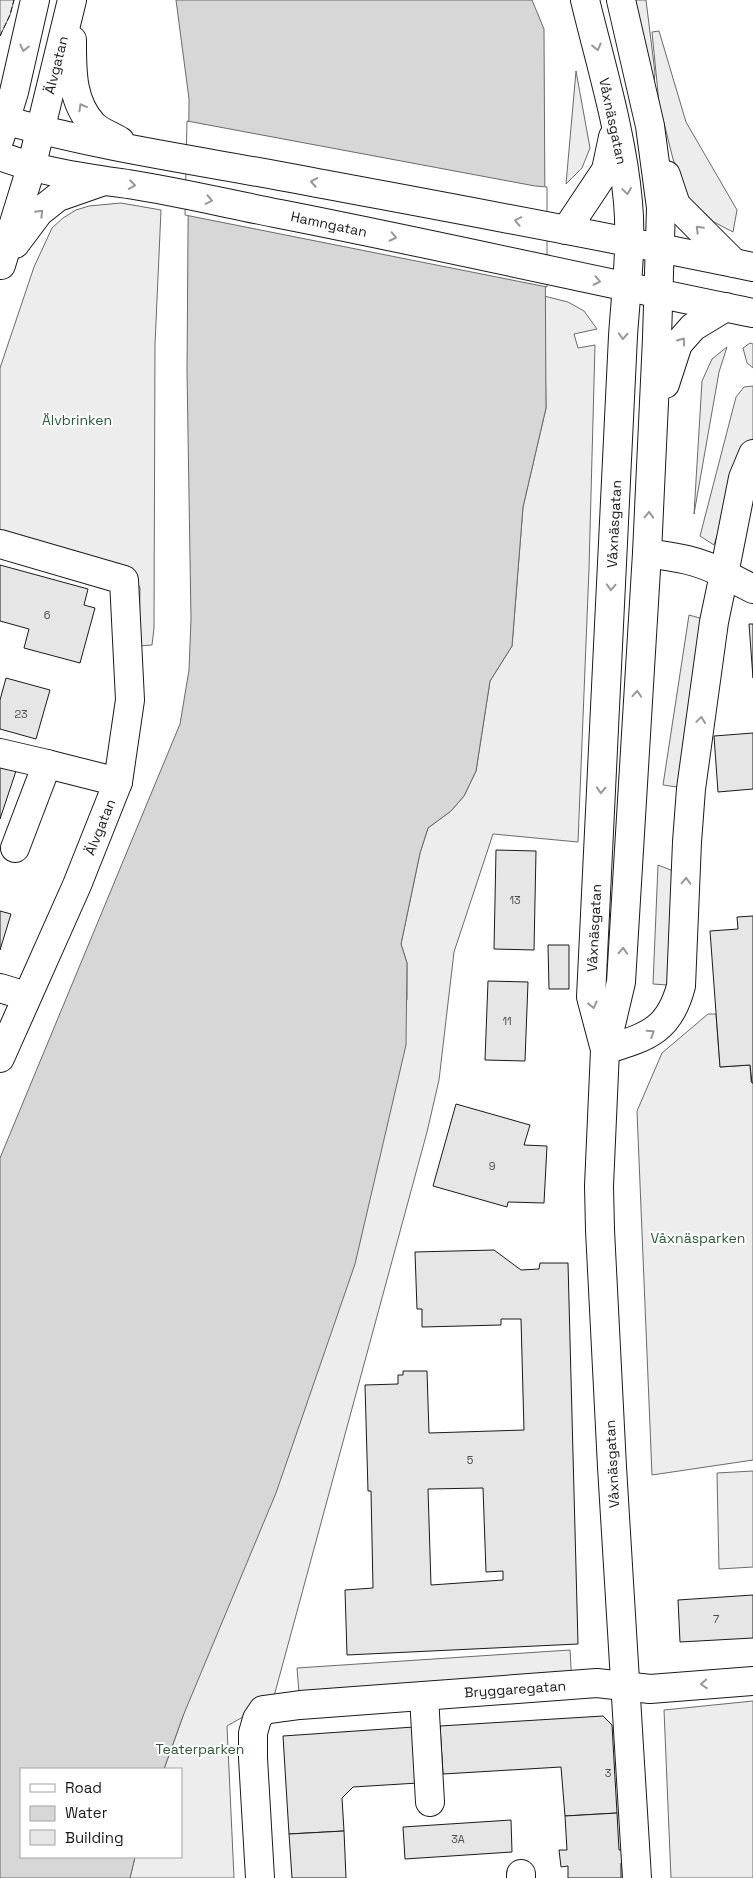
<svg xmlns="http://www.w3.org/2000/svg" width="753" height="1878" font-family="'Space Grotesk',sans-serif">
	<style>
		.built { fill: #ededed; stroke: #6a6a6a }
		.water { fill: #d7d7d7; stroke: #6a6a6a }
		.pier { fill: #fff; stroke: #6a6a6a }
		.building { fill: #e6e6e6; stroke: #1a1a1a; fill-rule: evenodd }
		.lines { fill: none; stroke-linecap: round; stroke-linejoin: round }
		.minor-casing { stroke: #1a1a1a; stroke-width: 30 }
		.minor { stroke: #fff; stroke-width: 28 }
		.fence { stroke: #1a1a1a; stroke-width: 1; stroke-dasharray: 6 2.5; stroke-linecap: butt }
		.oneway { stroke: #989898 }
		.labels { text-anchor: middle; stroke-width: 4; stroke-linejoin: round; paint-order: stroke }
		.number-label { font-size: 11px; fill: #4d4d4d }
		.street-label { font-size: 14px; fill: #1a1a1a; stroke: #fff }
		.park-label { font-size: 14px; fill: #2b5a34; stroke: #fff }
	</style>
	<rect width="100%" height="100%" fill="#fff"/>
	<g class="built">
		<polygon points="0,0 14,0 10,15 0,36"/>
		<polygon points="629,0 646,0 655,73 654,82 652,84"/>
		<polygon points="659,31 686,122 737,210 733,232 714,222 685,194 673,159 659,103 652,32"/>
		<polygon points="576,71 590,148 582,168 566,184"/>
		<polygon points="121,203 161,210 155,345 154,628 152,645 139,646 140,588 131,570 72,550 0,531 0,368 34,267 52,228 63,218 76,210 89,206"/>
		<polygon points="544,296 568,302 584,311 597,329 574,334 578,348 595,345 589,569 578,842 493,834 454,952 439,1080 427,1132 273,1700 227,1726 234,1878 130,1878 135,1857 181,1857 181,1769 164,1769 183,1716 407,999 407,963 401,944 420,853 428,828 451,811 464,796 476,771 490,681 512,646 523,507 546,408"/>
		<polygon points="750,343 753,344 753,368 747,363 743,348"/>
		<polygon points="727,347 719,372 694,514 702,381 712,359"/>
		<polygon points="753,386 753,444 745,452 714,545 700,536 736,397 744,387"/>
		<polygon points="689,615 714,622 691,789 663,785"/>
		<polygon points="658,865 686,876 681,986 653,984"/>
		<polygon points="708,1014 716,1014 720,1067 750,1065 751,1082 753,1083 753,1460 652,1475 637,1111 662,1053"/>
		<polygon points="753,1471 753,1567 719,1569 717,1473"/>
		<polygon points="570,1650 572,1685 300,1705 297,1668"/>
		<polygon points="753,1701 753,1878 671,1878 664,1710"/>
	</g>
	<polygon class="water" points="176,0 532,0 544,29 546,408 523,507 512,646 490,681 476,771 464,796 451,811 428,828 420,853 401,944 407,963 406,1045 355,1264 276,1493 183,1716 164,1769 21,1769 21,1857 135,1857 130,1878 0,1878 0,1158 180,724 189,670 191,619 187,370 189,99"/>
	<polygon class="pier" points="187,121 535,186 547,187 547,287 185,215"/>
	<g class="building">
		<polygon points="0,565 88,589 84,605 95,608 80,663 24,648 29,629 0,621"/>
		<polygon points="749,624 753,624 753,678"/>
		<polygon points="6,678 50,690 36,739 0,729 0,700"/>
		<polygon points="753,733 753,789 718,792 714,736"/>
		<polygon points="0,762 17,768 0,819"/>
		<polygon points="496,850 536,851 534,950 494,949"/>
		<polygon points="0,911 11,914 0,950"/>
		<polygon points="753,916 753,1083 752,1083 750,1065 720,1067 710,931 738,929 737,917"/>
		<polygon points="548,945 569,945 569,989 549,989"/>
		<polygon points="488,981 528,982 525,1061 485,1060"/>
		<polygon points="456,1104 530,1125 524,1145 547,1146 544,1203 508,1202 507,1207 433,1186"/>
		<path d="M 494,1250 L 521,1270 L 539,1269 L 540,1263 L 568,1263 L 578,1644 L 347,1655 L 345,1590 L 373,1588 L 371,1491 L 368,1491 L 365,1385 L 398,1384 L 398,1375 L 403,1375 L 403,1371 L 427,1371 L 429,1433 L 524,1430 L 521,1319 L 501,1319 L 501,1325 L 422,1327 L 422,1309 L 417,1309 L 415,1252 ZM 483,1488 L 486,1572 L 503,1571 L 503,1580 L 431,1585 L 428,1489 Z"/>
		<polygon points="753,1595 753,1638 680,1642 678,1600"/>
		<polygon points="603,1716 612,1725 617,1813 565,1816 561,1767 443,1774 440,1726"/>
		<polygon points="414,1727 418,1783 353,1787 342,1798 344,1831 289,1834 283,1736"/>
		<polygon points="617,1813 619,1850 624,1850 624,1863 621,1863 621,1878 568,1878 568,1866 561,1867 559,1850 567,1850 565,1816"/>
		<polygon points="511,1820 512,1852 405,1859 403,1827"/>
		<polygon points="344,1831 346,1878 292,1878 289,1834"/>
	</g>
	<g class="lines">
		<defs>
			<g id="minor">
				<path d="M 585,0 C 601,66 622,134 628,202 C 632,246 626,291 623,336 L 591,997 L 604,1046"/>
				<polyline points="621,0 650,126 661,208 657,338 647,553 621,982 605,1050 599,1186 600,1230 612,1467 637,1878"/>
				<path d="M 72,40 C 72,70 71,101 93,125 C 100,132 112,136 120,141"/>
				<path d="M 0,119 C 95,146 194,160 291,178 C 445,207 599,235 753,267"/>
				<polyline points="0,138 14,92 35,0"/>
				<path d="M 0,156 C 43,172 83,178 128,184 C 179,192 229,204 280,214 C 438,245 595,281 753,313"/>
				<polyline points="666,175 676,205 734,263"/>
				<polyline points="566,230 606,170 613,137"/>
				<polyline points="15,244 39,212 58,197 101,182"/>
				<polyline points="1,265 31,168 72,0"/>
				<polyline points="665,384 678,344 693,327 726,307"/>
				<polyline points="0,544 124,580 130,700 118,782 77,885 0,1058"/>
				<path d="M 647,553 C 676,557 698,560 724,574 L 743,478 L 753,454"/>
				<polyline points="0,753 47,764"/>
				<polyline points="15,848 47,764 118,782"/>
				<polyline points="0,988 26,996"/>
				<path d="M 605,1050 C 646,1037 669,1032 681,986 L 687,842 L 691,789 L 714,622 L 724,574 L 753,589"/>
				<polyline points="424,1696 430,1802"/>
				<polyline points="521,1874 521,1878"/>
				<polyline points="260,1878 253,1758 253,1733 257,1719 263,1710 300,1705 597,1683 650,1689 753,1681"/>
			</g>
		</defs>
		<use href="#minor" class="minor-casing"/>
		<use href="#minor" class="minor"/>
		<polyline class="fence" points="0,36 10,15 14,0"/>
	</g>
	<defs><path id="oneway-chevron" d="M-2-3.5L2.5 0L-2 3.5" fill="none" stroke-width="1.6" stroke-linecap="round" stroke-linejoin="round" transform="scale(1.25)"/></defs>
	<g class="oneway">
		<use href="#oneway-chevron" transform="translate(597 47) rotate(76)"/>
		<use href="#oneway-chevron" transform="translate(24 48) rotate(103)"/>
		<use href="#oneway-chevron" transform="translate(82 107) rotate(-119)"/>
		<use href="#oneway-chevron" transform="translate(314 182) rotate(-170)"/>
		<use href="#oneway-chevron" transform="translate(132 185) rotate(9)"/>
		<use href="#oneway-chevron" transform="translate(627 191) rotate(82)"/>
		<use href="#oneway-chevron" transform="translate(209 200) rotate(11)"/>
		<use href="#oneway-chevron" transform="translate(40 213) rotate(-45)"/>
		<use href="#oneway-chevron" transform="translate(518 221) rotate(-169)"/>
		<use href="#oneway-chevron" transform="translate(699 229) rotate(-135)"/>
		<use href="#oneway-chevron" transform="translate(393 237) rotate(12)"/>
		<use href="#oneway-chevron" transform="translate(597 281) rotate(12)"/>
		<use href="#oneway-chevron" transform="translate(623 336) rotate(93)"/>
		<use href="#oneway-chevron" transform="translate(682 341) rotate(-54)"/>
		<use href="#oneway-chevron" transform="translate(649 515) rotate(-88)"/>
		<use href="#oneway-chevron" transform="translate(611 587) rotate(93)"/>
		<use href="#oneway-chevron" transform="translate(637 694) rotate(-86)"/>
		<use href="#oneway-chevron" transform="translate(701 720) rotate(-82)"/>
		<use href="#oneway-chevron" transform="translate(601 790) rotate(93)"/>
		<use href="#oneway-chevron" transform="translate(686 881) rotate(-88)"/>
		<use href="#oneway-chevron" transform="translate(623 951) rotate(-87)"/>
		<use href="#oneway-chevron" transform="translate(593 1005) rotate(76)"/>
		<use href="#oneway-chevron" transform="translate(651 1033) rotate(-33)"/>
		<use href="#oneway-chevron" transform="translate(704 1684) rotate(176)"/>
	</g>
	<g class="labels">
		<g class="number-label">
			<text x="47" y="619">6</text>
			<text x="21" y="718">23</text>
			<text x="515" y="904">13</text>
			<text x="507" y="1025">11</text>
			<text x="492" y="1170">9</text>
			<text x="470" y="1464">5</text>
			<text x="716" y="1623">7</text>
			<text x="608" y="1777">3</text>
			<text x="458" y="1843">3A</text>
		</g>
		<g class="street-label">
			<text transform="translate(56 65) rotate(-76)" y="5">Älvgatan</text>
			<text transform="translate(613 121) rotate(78)" y="5">Våxnäsgatan</text>
			<text transform="translate(329 224) rotate(12)" y="5">Hamngatan</text>
			<text transform="translate(614 524) rotate(-87)" y="5">Våxnäsgatan</text>
			<text transform="translate(100 827) rotate(-68)" y="5">Älvgatan</text>
			<text transform="translate(594 928) rotate(-87)" y="5">Våxnäsgatan</text>
			<text transform="translate(612 1464) rotate(-93)" y="5">Våxnäsgatan</text>
			<text transform="translate(515 1689) rotate(-4)" y="5">Bryggaregatan</text>
		</g>
		<g class="park-label">
			<text x="77" y="425">Älvbrinken</text>
			<text x="698" y="1243">Våxnäsparken</text>
			<text x="200" y="1754">Teaterparken</text>
		</g>
	</g>
	<rect x="20" y="1768" width="162" height="90" fill="#ffffff" stroke="#a3a3a3"/>
	<rect x="30" y="1784" width="25" height="8" fill="#ffffff" stroke="#a3a3a3"/>
	<text x="65" y="1793" font-size="15" fill="#1a1a1a">Road</text>
	<rect x="30" y="1806" width="25" height="15" fill="#d7d7d7" stroke="#a3a3a3"/>
	<text x="65" y="1818" font-size="15" fill="#1a1a1a">Water</text>
	<rect x="30" y="1830" width="25" height="15" fill="#e6e6e6" stroke="#a3a3a3"/>
	<text x="65" y="1843" font-size="15" fill="#1a1a1a">Building</text>
</svg>
